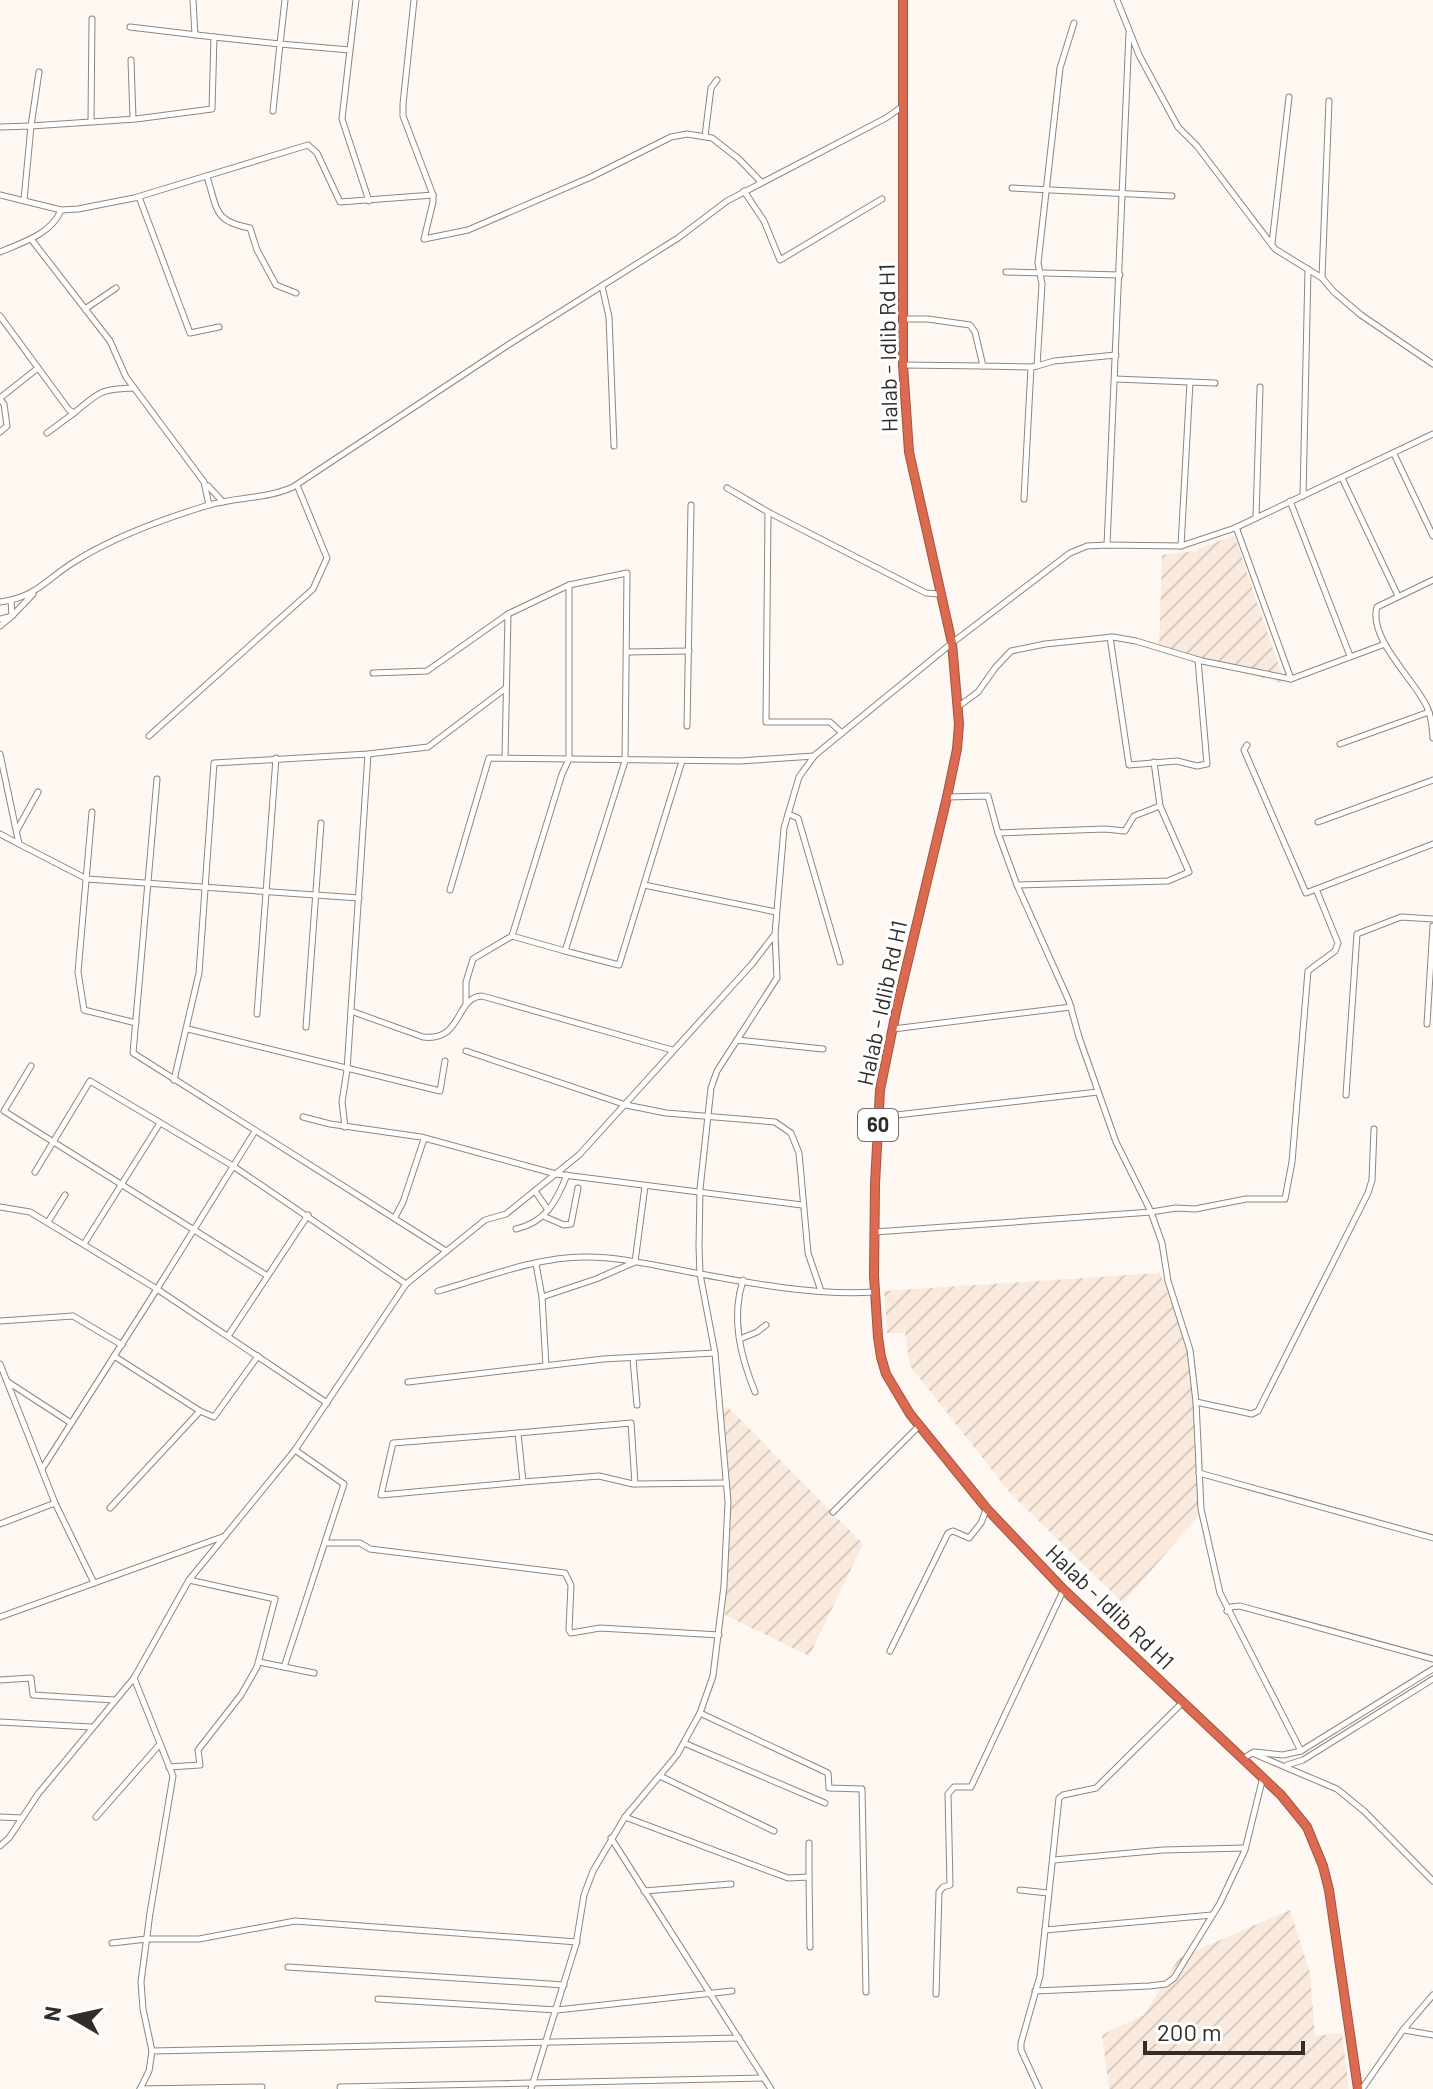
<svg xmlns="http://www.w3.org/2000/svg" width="1433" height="2089" font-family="Barlow,sans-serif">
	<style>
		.industrial { fill: url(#industrial-furrows) }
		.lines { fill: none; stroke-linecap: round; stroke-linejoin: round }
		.minor-casing { stroke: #8e867f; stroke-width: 7 }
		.highway-casing { stroke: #a05543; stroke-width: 10 }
		.minor { stroke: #fff; stroke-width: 5 }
		.highway { stroke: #dc6a51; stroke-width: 8 }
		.labels { text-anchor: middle; stroke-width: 6; stroke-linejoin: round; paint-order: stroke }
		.shield { fill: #fff; stroke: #6e6c6a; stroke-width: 2 }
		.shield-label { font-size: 20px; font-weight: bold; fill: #302d2a }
		.street-label { font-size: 22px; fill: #302d2a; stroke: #fff }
	</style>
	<defs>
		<pattern id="industrial-furrows" width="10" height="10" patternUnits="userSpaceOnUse" patternTransform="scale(2)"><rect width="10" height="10" fill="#f9eadd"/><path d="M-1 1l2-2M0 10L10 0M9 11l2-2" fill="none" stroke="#d6c9be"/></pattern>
	</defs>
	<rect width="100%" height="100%" fill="#fff8f2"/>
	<g class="industrial">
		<polygon points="1234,535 1285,684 1159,651 1162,555 1194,551"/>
		<polygon points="1160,1273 1191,1355 1199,1515 1123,1603 1011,1494 910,1366 905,1333 887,1333 884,1291"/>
		<polygon points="727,1406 863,1544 809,1656 725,1615 731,1497 723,1410"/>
		<polygon points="1290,1910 1310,1973 1315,2036 1342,2033 1349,2089 1109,2089 1102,2035 1144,2015 1179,1958"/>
	</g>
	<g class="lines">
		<defs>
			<g id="minor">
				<polyline points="193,0 195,35"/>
				<polyline points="285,0 280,44 350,50 342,119 369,201"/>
				<polyline points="414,0 403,104 403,116 433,195 433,202 424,239 468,230 591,177 671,137 687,134 712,138 739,159 761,182"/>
				<polyline points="1117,0 1139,55 1178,127 1197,146 1275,249 1322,278 1334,292 1361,315 1433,364"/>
				<polyline points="130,27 214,37"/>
				<polyline points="350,50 356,0"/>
				<polyline points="131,60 133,119"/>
				<polyline points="39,72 31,126 136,119 212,109 214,37 280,44 273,111"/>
				<polyline points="91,121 92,19"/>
				<polyline points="0,127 31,126 24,200"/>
				<polyline points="705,136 711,88 717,80"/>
				<path d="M 207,177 C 218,210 213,221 250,228 L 257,250 L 276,285 L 296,293"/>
				<polyline points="1012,188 1172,196"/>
				<polyline points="744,191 764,221 780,260 882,199"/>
				<polyline points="0,195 61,210 78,209 134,198 308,145 317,153 340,202 433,195"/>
				<polyline points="139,197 190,333 219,327"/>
				<polyline points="31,239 110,341 126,377 204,482 209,505"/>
				<polyline points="1272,243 1289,97"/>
				<path d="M 0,252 C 21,243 52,234 61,210"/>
				<polyline points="1006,272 1120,275"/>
				<polyline points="1322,277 1329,101"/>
				<polyline points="602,286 609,317 614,446"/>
				<polyline points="85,309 116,288"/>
				<path d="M 0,316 L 69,410 L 74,413 C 100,392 99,389 134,388"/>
				<polyline points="904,319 928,319 970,325 975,332 983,366 1031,367"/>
				<polyline points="903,365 983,366"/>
				<polyline points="1037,366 1054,361 1116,355"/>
				<polyline points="1115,379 1190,382"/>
				<polyline points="0,398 38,368"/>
				<polyline points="0,399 4,404 7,426 0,432"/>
				<polyline points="47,433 74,413"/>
				<polyline points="1394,454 1433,536"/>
				<polyline points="1342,478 1398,596"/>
				<polyline points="208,486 223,502"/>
				<polyline points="727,488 768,512 926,593 940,594"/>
				<polyline points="1303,496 1308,269"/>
				<polyline points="1024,499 1031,367 1037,366 1042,284 1038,263 1060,68 1074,23"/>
				<polyline points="1290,501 1350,656"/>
				<polyline points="768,512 766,722 830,722 842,733"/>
				<polyline points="1256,518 1260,387"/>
				<polyline points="1236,527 1291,679"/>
				<polyline points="1107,545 1129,33"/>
				<polyline points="1181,546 1190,382 1215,383"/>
				<path d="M 1433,580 L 1377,607 C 1368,639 1415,680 1427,707 C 1432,717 1432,727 1433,738"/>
				<path d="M 0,602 C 37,597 45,580 74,562 C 112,538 166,518 209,505 C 236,497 267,499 293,487 L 508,345 L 678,238 L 727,201 L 886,118 L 903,106"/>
				<polyline points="0,619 12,616 33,594"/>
				<polyline points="0,626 12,616 11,600"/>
				<polyline points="1110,637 1129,765 1177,761 1197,766 1207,764 1198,660"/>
				<polyline points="627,652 689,651"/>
				<polyline points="373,673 427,671 508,614 569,585 627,573 625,761 565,951 619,965 682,761"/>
				<polyline points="959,706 978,692 995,668 1011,651 1045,644 1113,637 1136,641 1202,661 1291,679 1385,644"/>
				<polyline points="687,726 691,505"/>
				<polyline points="149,736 313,589 327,558 297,485"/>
				<polyline points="1340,744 1429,712"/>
				<polyline points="1247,745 1244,750 1306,893 1433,844"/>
				<polyline points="0,754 19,844 87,879 359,898"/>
				<polyline points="505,758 508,614"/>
				<polyline points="1154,762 1160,806"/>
				<polyline points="157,779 133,1053 446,1251"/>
				<polyline points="947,797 988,796 998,833 1105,829 1125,831 1134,816 1160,806 1189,872 1168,881 1017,885"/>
				<polyline points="92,812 78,972 84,1010 136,1023"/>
				<polyline points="788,814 798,818 840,962"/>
				<polyline points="1318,822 1433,780"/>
				<polyline points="17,830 38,792"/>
				<polyline points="998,833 1017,885 1069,1001 1079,1037 1116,1142 1151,1212 1162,1243 1168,1281 1190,1350 1196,1402 1201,1509 1220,1593 1301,1751"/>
				<polyline points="0,834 19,844"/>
				<polyline points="644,885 776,912"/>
				<polyline points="450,890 489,758 740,761 814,756"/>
				<polyline points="512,936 565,951"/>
				<polyline points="466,1004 466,982 473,959 512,936 562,774 569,759 569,585"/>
				<path d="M 351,1011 L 423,1037 C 463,1042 455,997 482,996 L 672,1050"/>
				<polyline points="257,1014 276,758"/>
				<polyline points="1427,1024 1433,926"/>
				<polyline points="306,1027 321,823"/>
				<polyline points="188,1029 440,1091 445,1061"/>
				<polyline points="893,1029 1071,1007"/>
				<polyline points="737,1040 823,1049"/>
				<polyline points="466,1051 626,1105 666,1113 775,1122 791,1133 799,1153 808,1253 821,1291"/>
				<polyline points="31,1066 4,1111 266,1275"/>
				<polyline points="174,1080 199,973 214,763 368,754 428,747 506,688"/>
				<polyline points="1346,1095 1357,934 1401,917 1433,919"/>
				<polyline points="303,1117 330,1124 421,1137 556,1174 802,1205"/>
				<polyline points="879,1117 1098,1092"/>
				<polyline points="345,1127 342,1102 347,1070 368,754"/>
				<polyline points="35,1172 90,1081 233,1166 406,1284"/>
				<polyline points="535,1191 548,1210"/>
				<polyline points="0,1207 30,1212 157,1289 327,1403"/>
				<polyline points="543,1216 564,1225 571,1224 578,1188"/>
				<polyline points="395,1217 403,1202 424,1139"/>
				<polyline points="48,1222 65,1195"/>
				<path d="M 516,1229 C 546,1222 556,1202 567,1175"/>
				<polyline points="875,1232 1151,1212 1176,1208 1195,1209 1246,1199 1285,1199 1292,1162 1308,971 1335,951 1338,943 1316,889"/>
				<polyline points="84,1244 160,1123"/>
				<polyline points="536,1264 542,1297 596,1279 635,1262 645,1186"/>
				<path d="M 743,1280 C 731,1318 740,1355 755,1392"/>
				<path d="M 438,1291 C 484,1278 539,1256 587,1257 C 620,1257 652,1265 685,1271 C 743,1282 815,1296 874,1292"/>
				<polyline points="542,1297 546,1366"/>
				<polyline points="0,1321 73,1316 122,1345"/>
				<polyline points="228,1336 308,1215"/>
				<polyline points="740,1339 757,1332 766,1325"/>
				<polyline points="114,1356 200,1411 214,1417 258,1356"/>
				<polyline points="633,1359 637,1405"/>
				<polyline points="0,1364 55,1503 94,1583"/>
				<polyline points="8,1382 71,1423"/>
				<polyline points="408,1382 603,1359 715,1353"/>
				<polyline points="1196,1402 1252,1414 1258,1411 1368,1193 1372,1180 1374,1129"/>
				<polyline points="518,1433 631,1423 635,1484"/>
				<polyline points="42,1469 157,1289 255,1131"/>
				<polyline points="1199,1473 1433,1538"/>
				<polyline points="523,1482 381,1495 393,1443 518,1433 523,1482 599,1476 633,1484 726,1483"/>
				<polyline points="110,1508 200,1411"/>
				<polyline points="833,1512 919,1426"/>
				<polyline points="0,1524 55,1503"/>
				<polyline points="325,1543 360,1543 370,1549 565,1573 571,1585 569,1630 571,1633 600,1628 719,1635"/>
				<polyline points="1227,1611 1231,1607 1240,1606 1433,1659"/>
				<polyline points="0,1617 225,1536"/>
				<polyline points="890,1651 948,1533 953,1531 969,1538 981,1523 986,1510"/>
				<polyline points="259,1662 314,1673"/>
				<polyline points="284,1667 344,1484 295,1450"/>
				<polyline points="134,1678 173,1776 150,1913 141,1982 143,2009 152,2051 149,2071 140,2089"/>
				<polyline points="0,1680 31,1678 33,1695 114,1700"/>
				<polyline points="700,1713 828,1773 829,1788 862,1789 866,1992"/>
				<polyline points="0,1722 91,1727"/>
				<polyline points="684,1743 825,1803"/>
				<polyline points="1254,1752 1283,1755 1301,1751 1433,1669"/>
				<polyline points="1244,1758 1252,1753 1337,1789 1364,1811 1433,1881"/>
				<polyline points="1287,1765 1303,1760 1433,1679"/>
				<polyline points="169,1767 200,1765 198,1750 241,1695 257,1667 275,1599 189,1580"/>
				<polyline points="660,1776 774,1831"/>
				<polyline points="0,1817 22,1818"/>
				<polyline points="96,1817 160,1744"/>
				<polyline points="625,1817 788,1878 809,1877 810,1947"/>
				<polyline points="611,1838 771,2089"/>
				<polyline points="0,1846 9,1838 38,1794 134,1678 189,1580 295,1450 406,1284 485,1220 506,1214 579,1155 752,964 775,934 784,828 799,777 815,755 952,643 1070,553 1087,546 1107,545 1181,546 1235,528 1433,434"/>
				<polyline points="1054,1860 1163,1850 1245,1848"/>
				<polyline points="809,1877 809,1843"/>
				<polyline points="1020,1890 1048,1893"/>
				<polyline points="644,1891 731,1884"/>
				<polyline points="1045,1930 1059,1798 1063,1795 1096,1788 1183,1702"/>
				<polyline points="112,1943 147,1939 199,1939 295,1921 577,1942"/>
				<polyline points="288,1967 564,1985"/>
				<polyline points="1035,1991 1149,1986 1166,1984 1174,1978 1220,1903 1245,1850 1263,1777"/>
				<polyline points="936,1994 939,1892 943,1887 950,1885 948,1794 954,1787 971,1787 1063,1591"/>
				<polyline points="378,1999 557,2010 732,1991"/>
				<polyline points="1404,2030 1433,2035"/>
				<polyline points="152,2051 739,2038"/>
				<polyline points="340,2087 764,2078"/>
				<polyline points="140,2089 262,2087"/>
				<polyline points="531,2089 576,1944 584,1895 593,1871 625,1817 677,1755 700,1713 713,1676 724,1586 728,1502 715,1353 700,1274 699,1247 700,1189 711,1088 717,1071 777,978 775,934"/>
				<polyline points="1039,2089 1021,2050 1021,2043 1040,1976 1045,1930 1212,1915"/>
				<polyline points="1362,2089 1403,2030 1433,1995"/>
			</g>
			<polyline id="highway" points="903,0 903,365 909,452 952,643 959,724 957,749 947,797 897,1007 880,1090 875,1184 874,1276 878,1337 881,1357 886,1374 910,1414 987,1509 1064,1590 1281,1795 1307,1827 1323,1866 1329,1890 1358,2089"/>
		</defs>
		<use href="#minor" class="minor-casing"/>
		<use href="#highway" class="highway-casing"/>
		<use href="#minor" class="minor"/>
		<use href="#highway" class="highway"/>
	</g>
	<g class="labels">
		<rect class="shield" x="858" y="1109" width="40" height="32" rx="6"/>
		<g class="shield-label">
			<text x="878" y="1132">60</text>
		</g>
		<g class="street-label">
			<text transform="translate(888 348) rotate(-91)" y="8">Halab - Idlib Rd H1</text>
			<text transform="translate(882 1003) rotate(-78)" y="8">Halab - Idlib Rd H1</text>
			<text transform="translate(1110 1607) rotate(44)" y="8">Halab - Idlib Rd H1</text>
		</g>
	</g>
	<g transform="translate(72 2017) rotate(279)" stroke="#ffffff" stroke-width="6" paint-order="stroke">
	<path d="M0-6L14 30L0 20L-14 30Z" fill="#302d2a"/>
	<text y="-12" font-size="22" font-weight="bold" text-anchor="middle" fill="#302d2a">N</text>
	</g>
	<path d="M1145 2041v12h158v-12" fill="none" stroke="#302d2a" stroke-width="4"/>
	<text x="1157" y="2041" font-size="24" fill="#302d2a" stroke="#ffffff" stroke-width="6" paint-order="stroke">200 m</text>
</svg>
